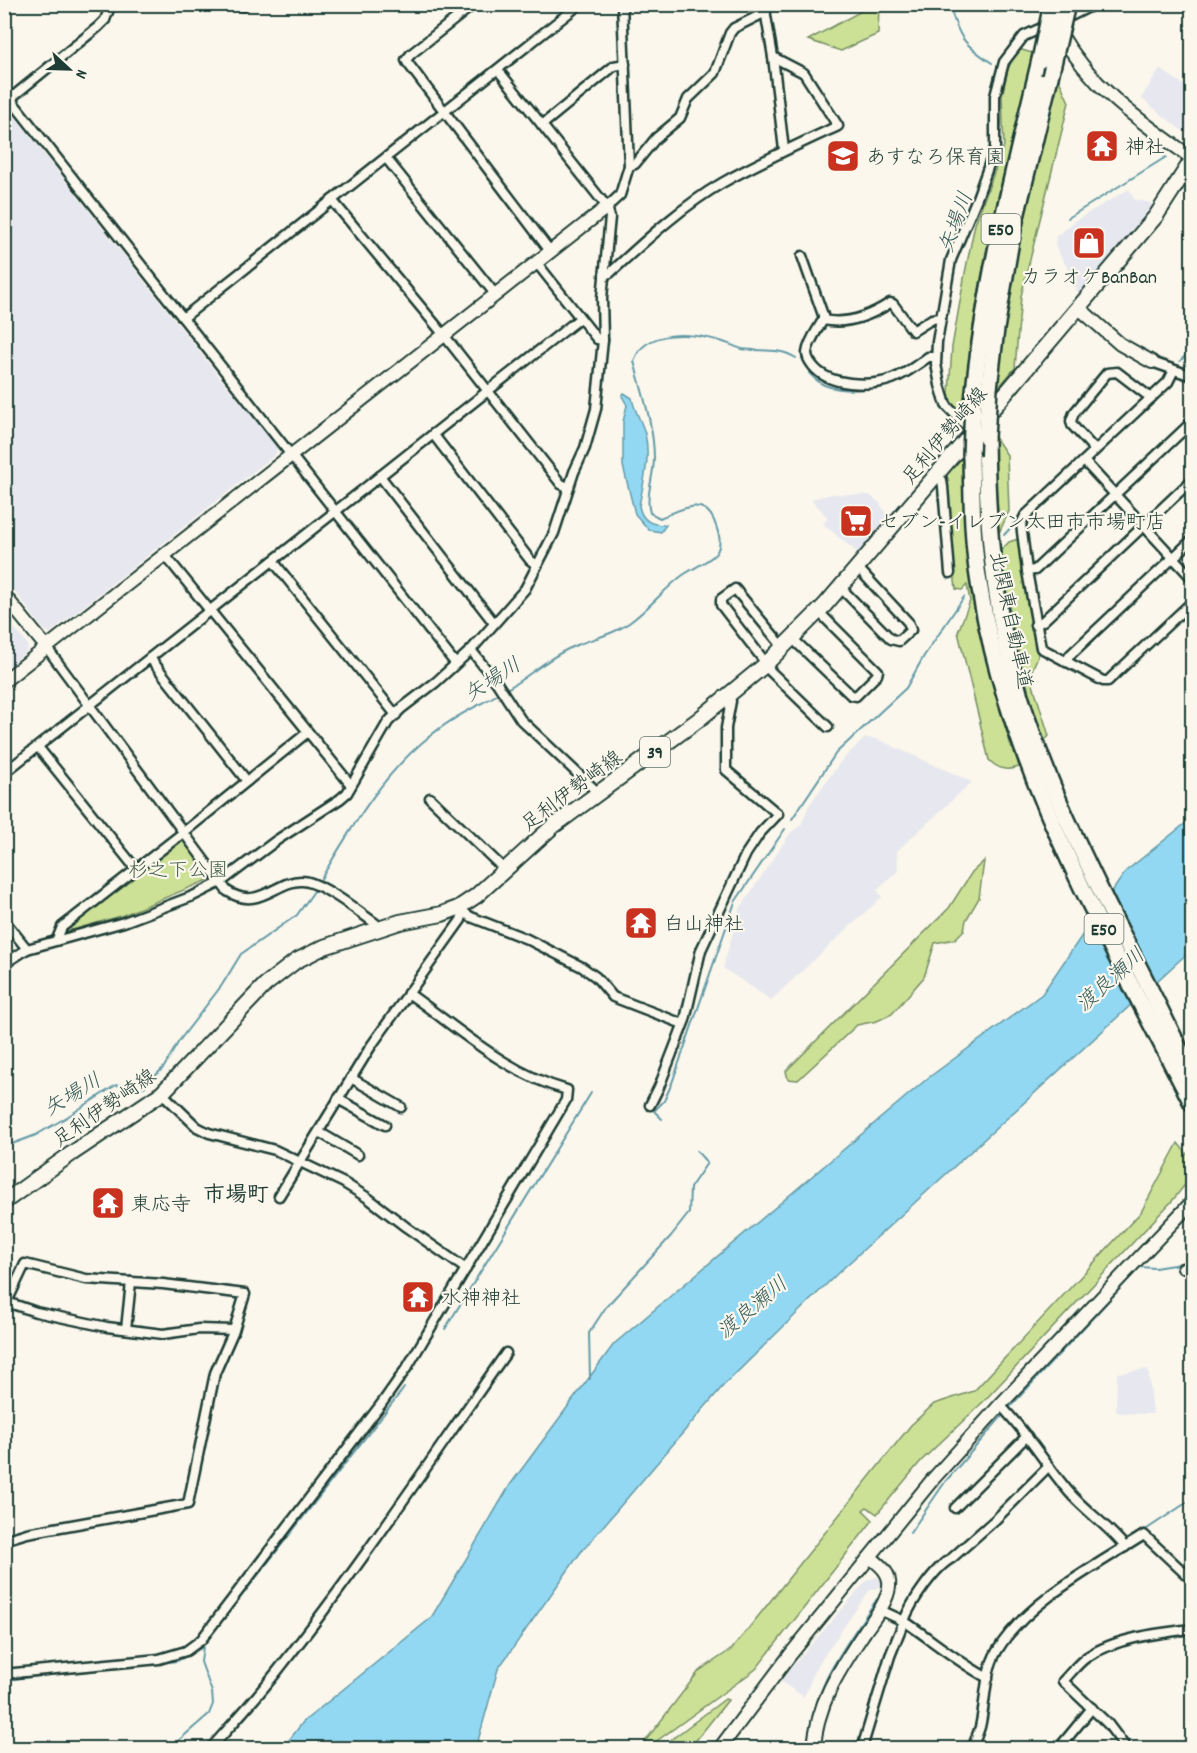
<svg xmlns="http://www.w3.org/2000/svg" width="1197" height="1753" font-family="Dekko,'Klee One',sans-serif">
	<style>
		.built { fill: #e7e8ef }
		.green { fill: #cce196; stroke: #768f65; stroke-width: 1.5 }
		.water { fill: #92d8f3; stroke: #649aa7; stroke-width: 1.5 }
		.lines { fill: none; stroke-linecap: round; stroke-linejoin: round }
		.stream { stroke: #649aa7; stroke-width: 2 }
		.street-casing { stroke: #1f3d34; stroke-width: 13 }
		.secondary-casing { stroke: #1f3d34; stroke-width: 16 }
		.primary-casing { stroke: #1f3d34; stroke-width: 18 }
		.highway-casing { stroke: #1f3d34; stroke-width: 20 }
		.street { stroke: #fbf7ec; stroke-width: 8 }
		.secondary { stroke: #fbf7ec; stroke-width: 12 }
		.primary { stroke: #fbf7ec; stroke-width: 14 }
		.highway { stroke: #fbf7ec; stroke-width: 15 }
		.highway-bridge-casing { stroke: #1f3d34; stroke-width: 20; stroke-linecap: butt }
		.highway-bridge { stroke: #fbf7ec; stroke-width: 15 }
		.labels { text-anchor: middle; stroke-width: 4.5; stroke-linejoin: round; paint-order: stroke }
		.shield { fill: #fbf7ec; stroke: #61756b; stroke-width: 1.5 }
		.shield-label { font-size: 18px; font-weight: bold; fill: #1f3d34 }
		.poi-label { font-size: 20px; fill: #1f3d34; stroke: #fbf7ec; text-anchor: start }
		.street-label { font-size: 20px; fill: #1f3d34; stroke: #fbf7ec }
		.park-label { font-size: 20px; fill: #425e48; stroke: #fbf7ec }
		.water-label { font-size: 21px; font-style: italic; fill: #365c5a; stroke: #fbf7ec }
		.quarter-label { font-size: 22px; font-weight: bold; fill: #1f3d34; stroke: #fbf7ec }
	</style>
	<rect width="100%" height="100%" fill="#fbf7ec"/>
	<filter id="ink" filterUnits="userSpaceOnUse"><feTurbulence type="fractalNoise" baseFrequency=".0167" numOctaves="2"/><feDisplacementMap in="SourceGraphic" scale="12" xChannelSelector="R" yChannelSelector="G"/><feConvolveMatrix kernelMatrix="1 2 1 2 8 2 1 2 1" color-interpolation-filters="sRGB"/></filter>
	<g filter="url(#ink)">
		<g class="built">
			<polygon points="1160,69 1192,90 1192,134 1181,130 1141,98"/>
			<polygon points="5,111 11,111 221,379 277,446 276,454 50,633 44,630 5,579"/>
			<polygon points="1129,189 1134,199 1150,203 1153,207 1079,296 1070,273 1055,246 1056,236 1078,219"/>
			<polygon points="832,494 869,495 879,502 889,518 859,554 823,524 828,518 811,499"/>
			<polygon points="4,615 28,645 27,651 5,669"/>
			<polygon points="865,738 877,739 972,782 897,851 898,871 877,890 882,897 771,1000 723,968 739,910 791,832 801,825 809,805 842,760"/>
			<polygon points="1148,1369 1153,1414 1119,1413 1116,1411 1117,1373"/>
			<polygon points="876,1577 879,1577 882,1586 869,1591 850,1618 817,1666 804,1697 780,1681 867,1580"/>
		</g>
		<g class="green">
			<polygon points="874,4 879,5 878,34 841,51 808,40"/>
			<path d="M 1022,50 L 1032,53 L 1030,66 C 1003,177 972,289 965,404 L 964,410 L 952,406 L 949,393 L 952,347 L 965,273 L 975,224 L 1004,146 L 1002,96 L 1008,69 L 1016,52 Z"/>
			<polygon points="1058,78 1069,102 1021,296 1015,368 998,388 1005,318 1018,249"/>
			<polygon points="993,434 1007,455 1009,511 999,533"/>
			<path d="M 962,455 L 965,524 L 970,569 L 980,629 L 995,694 L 1011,746 L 1015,752 L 1019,767 C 1007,771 999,770 989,760 L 958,632 L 970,601 L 967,585 L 962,590 L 956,589 L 951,546 L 947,474 Z"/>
			<path d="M 1018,539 L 1038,656 L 1030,675 L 1049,736 L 1044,741 C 1023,679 1008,615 1001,550 L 1009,542 Z"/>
			<polygon points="179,840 184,841 210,877 208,880 121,916 72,930 68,927"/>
			<polygon points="984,861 979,898 966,920 964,930 955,939 935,943 924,977 892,1014 877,1021 857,1025 798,1080 788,1079 786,1071 949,908 972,872"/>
			<polygon points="1178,1143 1190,1158 1192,1156 1192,1176 1172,1201 984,1401 921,1461 877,1514 867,1507 863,1510 873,1520 756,1669 647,1748 640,1748 699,1671 732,1649 911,1425 934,1404 974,1391 1141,1212"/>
			<polygon points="725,1699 728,1700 690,1748 660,1748"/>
		</g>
		<g class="water">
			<path d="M 624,393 L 632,398 C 634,411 642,421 645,434 C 651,458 643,483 639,506 C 642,521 651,525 666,525 L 661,532 L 649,530 L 635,514 L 623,466 L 623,422 L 627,405 L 622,396 Z"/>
			<polygon points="1192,818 1192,949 839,1272 723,1386 581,1552 498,1669 476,1748 283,1748 303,1722 431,1618 510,1485 614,1344 928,1078 1042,994 1126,871"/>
		</g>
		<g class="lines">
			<g class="stream">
				<path d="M 949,4 C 959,38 963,44 992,63"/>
				<polyline points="999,148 1001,123 999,97"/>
				<polyline points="1068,218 1166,157"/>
				<polyline points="941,347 955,263 975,213"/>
				<polyline points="1180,361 1192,349"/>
				<path d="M 809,373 C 813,377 818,382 824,385 C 850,395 901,388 921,367"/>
				<polyline points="1004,535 1023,514"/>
				<path d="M 505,690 C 527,678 544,661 566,650 C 586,639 610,637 629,623 C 649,609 664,589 683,575 C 693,568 712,560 717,552 C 722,542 719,535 716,526 C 706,494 682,509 660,518 L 650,513 C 645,496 654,476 654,458 C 654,426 642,392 634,361 C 645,328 693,333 720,341 C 728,343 735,347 742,349 C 760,352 780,347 796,358"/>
				<polyline points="792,819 836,753 906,688 924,656 964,597"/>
				<path d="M 319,882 C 351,829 381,775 430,736 C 451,718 476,707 500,693"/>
				<polyline points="662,1119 654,1111 664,1101 672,1083 735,902 785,829"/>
				<polyline points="4,1147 36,1135 67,1117 116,1085 144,1087 164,1067 179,1041 222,985 241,954 297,915 317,887"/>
				<polyline points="445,1329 591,1093"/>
				<polyline points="590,1379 589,1333 606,1307 671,1236 689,1213 690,1188 707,1163 697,1151"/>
				<polyline points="1144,1531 1192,1499"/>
				<polyline points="910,1533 945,1482 1009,1408 1140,1267 1155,1268 1192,1262"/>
				<polyline points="4,1680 177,1661 201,1648 404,1388"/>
				<polyline points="170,1748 209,1714 213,1704 212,1692 201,1662 203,1646"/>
				<path d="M 807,1748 C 812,1687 844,1648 877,1599"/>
			</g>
			<defs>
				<g id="street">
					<polyline points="236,4 243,6 246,4"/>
					<polyline points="474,4 411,54 406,60 407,62 550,251"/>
					<polyline points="764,4 773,57 784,150"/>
					<polyline points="1063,20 1095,4"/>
					<polyline points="498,70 542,125 614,66 625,64"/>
					<polyline points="4,91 455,663"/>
					<polyline points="11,98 98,27 105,20 111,4"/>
					<polyline points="386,158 495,294"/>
					<polyline points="629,166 635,164 656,138 680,118 688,99 715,73 730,33 734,28 766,12"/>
					<polyline points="332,200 444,335 561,484 568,487"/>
					<polyline points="607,207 620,195 629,166 622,4"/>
					<path d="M 802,256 L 823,315 L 823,320 C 818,329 808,342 807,353 C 807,359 810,362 813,366 C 828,386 870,387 892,379 C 906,374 917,365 928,357 L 936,357"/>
					<polyline points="536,262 597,339 603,340"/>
					<path d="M 604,275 L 610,273 C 645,241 681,207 722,183 C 759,162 799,144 838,126 L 804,73 L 773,57"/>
					<polyline points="183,318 580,4"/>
					<path d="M 823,320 C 847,325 870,316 890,303 L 893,304 L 913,331 L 932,319 L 941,318"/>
					<polyline points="1152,362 1192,376"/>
					<polyline points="1174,370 1168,382 1025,516 1021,524 1027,571 1041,648 1103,681 1108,681 1111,678 1192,602"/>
					<polyline points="972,432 946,405 940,385 936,364 937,342 951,260 977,198 995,148 995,96 1004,62 1024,36 1048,25"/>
					<polyline points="433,434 530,560 537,565"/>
					<polyline points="1095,450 1072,425 1071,421 1074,413 1107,373 1117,372 1151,398"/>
					<polyline points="1084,461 1192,578"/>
					<polyline points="936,474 942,480 943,487 950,573"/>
					<polyline points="380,476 494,623"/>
					<polyline points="165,555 351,785"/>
					<polyline points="273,561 396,715"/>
					<polyline points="1027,571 1035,570 1192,422"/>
					<polyline points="840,587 891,639 899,641 911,630 908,622 857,567"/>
					<polyline points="1035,625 1043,621 1192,480"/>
					<polyline points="793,639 851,695 856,696 877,675 878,671 819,612"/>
					<polyline points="783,647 735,589 721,599 721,605 762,658 768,669 828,727"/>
					<path d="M 47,648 L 227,891 C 259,912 276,880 302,881 C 320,881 359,912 375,923 L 379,929"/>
					<polyline points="471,650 497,683 521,720 593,788 596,793"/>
					<polyline points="150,658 247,781"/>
					<polyline points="1066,662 1070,655 1192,540"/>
					<polyline points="38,747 136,869"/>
					<polyline points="4,773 579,319"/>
					<polyline points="430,798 504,869"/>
					<polyline points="459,909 471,917 527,939 582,967 596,977 613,997 683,1024"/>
					<polyline points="4,920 27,949"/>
					<polyline points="57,939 62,927 184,832 308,732"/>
					<polyline points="4,964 27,949 124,922 193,896 221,882 277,840 340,799 347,793 388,722 402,708 436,682 471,650 525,589 554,533 574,472 585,448 596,409 603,340 602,298 610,217 607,207 542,125"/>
					<polyline points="351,1078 401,1107"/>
					<polyline points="162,1093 197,1127 209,1133 275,1150 344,1183 368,1198 406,1227 466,1269"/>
					<polyline points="338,1099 385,1125"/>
					<polyline points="650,1105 659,1087 685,1020 701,950 746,854 760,833 778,814 726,770 726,728 731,701 728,696"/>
					<polyline points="319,1132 358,1155"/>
					<polyline points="279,1196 371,1046 461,920 463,913"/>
					<polyline points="1182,1268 1192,1268"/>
					<polyline points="4,1301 36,1312 107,1327 163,1334 199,1329 234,1330"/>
					<polyline points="126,1329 131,1282"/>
					<path d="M 1000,1405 C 1026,1431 1045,1464 1069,1492 C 1086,1512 1109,1526 1125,1547"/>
					<polyline points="955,1508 1027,1436"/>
					<polyline points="4,1540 27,1533 188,1504 215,1373 234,1330 245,1294 163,1284 86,1279 25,1264 7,1302"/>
					<path d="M 880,1610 L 904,1621 C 911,1602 935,1567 952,1558 L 996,1519 L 1048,1467"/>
					<path d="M 4,1674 L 159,1659 L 186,1651 L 201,1640 L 382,1403 L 408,1366 L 566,1100 L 567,1090 C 507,1074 458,1028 408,993"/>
					<path d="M 211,1748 C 235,1721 260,1694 282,1665 C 361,1565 432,1458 506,1353"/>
					<path d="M 862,1748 L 890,1656 L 904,1621 C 932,1640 958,1662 988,1678"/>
					<path d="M 973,1748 C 974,1741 978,1734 980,1727 C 986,1702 984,1673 997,1651 C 1026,1602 1097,1565 1144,1535 L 1192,1580"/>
					<polyline points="1059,1748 1092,1708"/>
					<path d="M 1126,1748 L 1108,1724 L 1063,1681 C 1071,1673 1078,1663 1087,1657 C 1115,1638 1159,1633 1192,1629"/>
				</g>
				<g id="secondary">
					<path d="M 1058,30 C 1093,90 1137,119 1192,158"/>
					<polyline points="4,103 11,98"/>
					<polyline points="1078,307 1120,344 1152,362"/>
					<polyline points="4,595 47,648"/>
					<polyline points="4,681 607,207"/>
					<polyline points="720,1748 790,1655 933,1479 1000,1405 1192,1202"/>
					<path d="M 814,1748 C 817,1702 840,1669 865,1631 C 874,1618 887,1603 889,1587 C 891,1573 880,1565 870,1557"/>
				</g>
				<polyline id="primary" points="4,1202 71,1154 162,1093 265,985 296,961 324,947 400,922 442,914 458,908 476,896 552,827 698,720 765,665 825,605 972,433 1156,216 1192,160"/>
				<g id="highway">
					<polyline points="989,388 996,329 1013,229 1050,77"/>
					<path d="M 973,401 C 984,285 1013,173 1040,60"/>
					<path d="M 986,438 C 987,516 992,593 1012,668 C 1035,756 1075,839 1115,920 C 1141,971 1167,1023 1192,1074"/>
					<path d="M 971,456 C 972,499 972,541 979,583 C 1008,770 1108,937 1192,1103"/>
				</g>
			</defs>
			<use href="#street" class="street-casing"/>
			<use href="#secondary" class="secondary-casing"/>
			<use href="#primary" class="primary-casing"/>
			<use href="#highway" class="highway-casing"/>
			<use href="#street" class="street"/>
			<use href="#secondary" class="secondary"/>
			<use href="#primary" class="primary"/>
			<use href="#highway" class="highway"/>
			<defs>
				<g id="highway-bridge">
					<polyline points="1040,60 1052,4"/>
					<polyline points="1050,77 1067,4"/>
					<polyline points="986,438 989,388"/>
					<polyline points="971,456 973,401"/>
				</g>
			</defs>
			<use href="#highway-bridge" class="highway-bridge-casing"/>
			<use href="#highway-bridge" class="highway-bridge"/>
		</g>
	</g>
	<defs>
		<symbol id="temple-square" viewBox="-11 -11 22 22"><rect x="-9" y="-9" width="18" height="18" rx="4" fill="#c8321e" stroke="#fbf7ec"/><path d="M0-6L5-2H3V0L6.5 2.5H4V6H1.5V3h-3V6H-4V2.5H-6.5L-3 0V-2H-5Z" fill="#fff"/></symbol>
		<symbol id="school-square" viewBox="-11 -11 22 22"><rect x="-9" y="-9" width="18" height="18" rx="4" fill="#c8321e" stroke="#fbf7ec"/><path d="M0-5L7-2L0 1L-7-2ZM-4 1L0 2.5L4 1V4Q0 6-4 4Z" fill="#fff"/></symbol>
		<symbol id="shop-square" viewBox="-11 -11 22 22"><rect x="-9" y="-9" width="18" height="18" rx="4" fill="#c8321e" stroke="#fbf7ec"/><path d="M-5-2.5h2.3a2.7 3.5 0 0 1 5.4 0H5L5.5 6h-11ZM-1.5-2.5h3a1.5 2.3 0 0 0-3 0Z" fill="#fff"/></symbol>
		<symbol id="supermarket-square" viewBox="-11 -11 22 22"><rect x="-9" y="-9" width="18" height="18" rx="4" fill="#c8321e" stroke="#fbf7ec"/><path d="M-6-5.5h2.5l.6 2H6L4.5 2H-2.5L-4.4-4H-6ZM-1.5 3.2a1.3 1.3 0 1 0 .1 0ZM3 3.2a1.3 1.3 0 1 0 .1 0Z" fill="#fff"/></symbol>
	</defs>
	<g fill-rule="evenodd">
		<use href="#temple-square" x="1083" y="127" width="38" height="38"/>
		<use href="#school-square" x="824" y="137" width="38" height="38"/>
		<use href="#shop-square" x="1070" y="224" width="38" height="38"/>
		<use href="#supermarket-square" x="837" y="502" width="38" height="38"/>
		<use href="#temple-square" x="622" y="904" width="38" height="38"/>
		<use href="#temple-square" x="89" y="1184" width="38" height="38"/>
		<use href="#temple-square" x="399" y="1278" width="38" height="38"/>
	</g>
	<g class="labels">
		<g class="shield">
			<rect x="981.5" y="214" width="39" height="30" rx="4.5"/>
			<rect x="640" y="737" width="30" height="30" rx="4.5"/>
			<rect x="1084.5" y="914" width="39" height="30" rx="4.5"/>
		</g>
		<g class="shield-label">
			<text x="1001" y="235">E50</text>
			<text x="655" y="758">39</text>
			<text x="1104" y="935">E50</text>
		</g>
		<g class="poi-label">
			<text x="1125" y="153">神社</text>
			<text x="866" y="163">あすなろ保育園</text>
			<text x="1089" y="283" text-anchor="middle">カラオケBanBan</text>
			<text x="879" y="528">セブン−イレブン太田市市場町店</text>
			<text x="664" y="930">白山神社</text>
			<text x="131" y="1210">東応寺</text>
			<text x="441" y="1304">水神神社</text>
		</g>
		<g class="street-label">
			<text transform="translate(944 435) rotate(-50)" y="7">足利伊勢崎線</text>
			<text transform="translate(1012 620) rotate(78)" y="7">北関東自動車道</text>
			<text transform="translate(571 790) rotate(-37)" y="7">足利伊勢崎線</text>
			<text transform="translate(104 1107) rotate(-35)" y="7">足利伊勢崎線</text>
		</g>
		<g class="park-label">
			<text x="178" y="876">杉之下公園</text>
		</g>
		<g class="water-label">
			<text transform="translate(955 222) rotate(-70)" y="7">矢場川</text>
			<text transform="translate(492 679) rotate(-33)" y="7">矢場川</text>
			<text transform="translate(1110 979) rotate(-42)" y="7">渡良瀬川</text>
			<text transform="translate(72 1094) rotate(-31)" y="7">矢場川</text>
			<text transform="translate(752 1307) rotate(-40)" y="7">渡良瀬川</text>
		</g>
		<g class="quarter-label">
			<text x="236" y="1201">市場町</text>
		</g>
	</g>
	<rect width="1197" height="1753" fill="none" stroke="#fbf7ec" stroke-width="24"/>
	<rect x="12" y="12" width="1173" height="1729" fill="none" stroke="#1f3d34" stroke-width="2" filter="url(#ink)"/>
	<g transform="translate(69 69) rotate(112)" stroke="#fbf7ec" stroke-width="4.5" paint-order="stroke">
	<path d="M0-4.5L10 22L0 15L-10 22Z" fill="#1f3d34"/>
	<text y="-9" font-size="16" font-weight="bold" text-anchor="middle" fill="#1f3d34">N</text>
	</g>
</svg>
